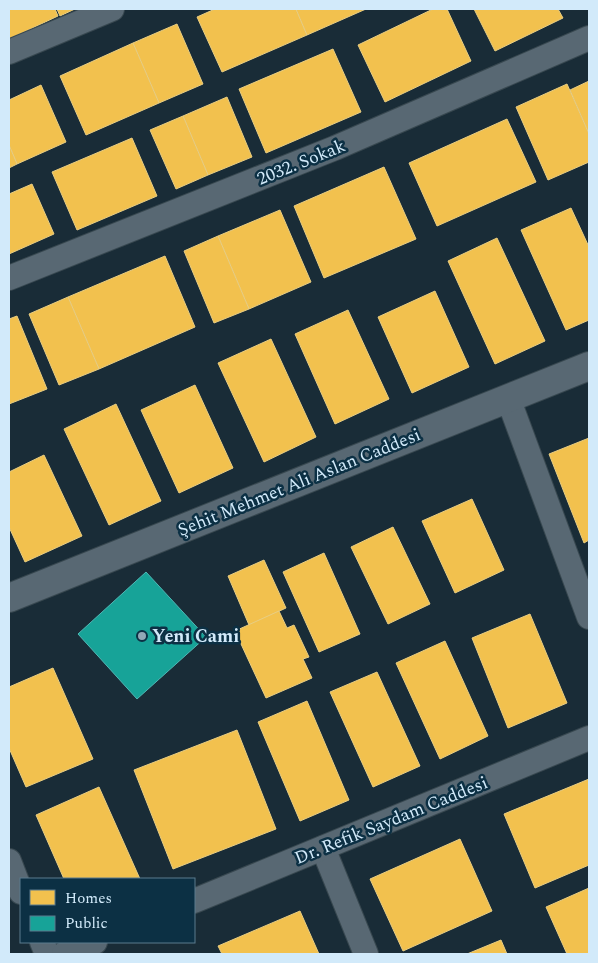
<svg xmlns="http://www.w3.org/2000/svg" width="598" height="963" font-family="Spectral,serif">
	<style>
		.homes { fill: #f2c14e; stroke: #e8cd82 }
		.public { fill: #17a398; stroke: #4fb8b5 }
		.lines { fill: none; stroke-linecap: round; stroke-linejoin: round }
		.minor-casing { stroke: #384850; stroke-width: 26 }
		.tertiary-casing { stroke: #384850; stroke-width: 30 }
		.minor { stroke: #586873; stroke-width: 24 }
		.tertiary { stroke: #586873; stroke-width: 28 }
		.poi-dot { fill: #91a8b6; stroke: #0c3044; stroke-width: 2 }
		.labels { text-anchor: middle; stroke-width: 5; stroke-linejoin: round; paint-order: stroke }
		.street-label { font-size: 18px; fill: #d2eafa; stroke: #0c3044 }
		.poi-label { font-size: 18px; font-weight: bold; fill: #d2eafa; stroke: #0c3044; text-anchor: start }
	</style>
	<rect width="100%" height="100%" fill="#192c37"/>
	<g class="homes">
		<polygon points="9,9 55,9 58,16 9,39"/>
		<polygon points="57,9 75,9 60,16"/>
		<polygon points="215,9 296,9 307,35 222,72 197,17"/>
		<polygon points="296,9 366,9 307,35"/>
		<polygon points="433,9 447,9 471,61 385,102 358,45"/>
		<polygon points="474,9 558,9 563,18 495,51"/>
		<polygon points="177,24 203,84 159,103 133,43"/>
		<polygon points="133,43 159,103 86,135 60,76"/>
		<polygon points="333,49 361,112 266,153 239,89"/>
		<polygon points="589,81 589,134 570,90"/>
		<polygon points="567,84 589,134 589,162 548,180 516,107"/>
		<polygon points="41,85 66,142 17,164 9,145 9,100"/>
		<polygon points="227,97 252,157 208,175 183,116"/>
		<polygon points="183,116 208,175 176,189 150,130"/>
		<polygon points="507,119 536,182 437,226 409,163"/>
		<polygon points="132,138 157,196 77,230 52,172"/>
		<polygon points="9,145 17,164 9,168"/>
		<polygon points="384,167 416,239 324,278 294,206"/>
		<polygon points="32,184 54,234 9,254 9,194"/>
		<polygon points="571,208 589,247 589,320 566,330 521,230"/>
		<polygon points="280,210 311,282 249,309 218,236"/>
		<polygon points="218,236 249,309 214,323 184,251"/>
		<polygon points="497,238 545,341 495,364 448,261"/>
		<polygon points="165,256 195,327 99,369 68,297"/>
		<polygon points="435,291 469,367 412,393 378,317"/>
		<polygon points="68,297 99,369 59,385 29,314"/>
		<polygon points="348,310 389,399 335,424 295,334"/>
		<polygon points="17,316 47,389 9,404 9,319"/>
		<polygon points="271,339 316,437 264,462 218,363"/>
		<polygon points="195,385 233,468 179,493 141,410"/>
		<polygon points="116,404 161,501 109,525 64,429"/>
		<polygon points="589,438 589,540 584,543 549,454"/>
		<polygon points="44,455 82,536 25,562 9,527 9,472"/>
		<polygon points="472,499 504,570 455,593 422,521"/>
		<polygon points="393,527 430,604 388,624 351,547"/>
		<polygon points="324,553 360,634 319,652 283,572"/>
		<polygon points="264,560 286,608 249,625 228,576"/>
		<polygon points="279,611 287,628 294,625 309,657 303,659 312,678 266,698 235,631"/>
		<polygon points="530,614 567,703 508,728 472,638"/>
		<polygon points="445,641 488,736 440,759 396,663"/>
		<polygon points="53,668 93,759 26,787 9,748 9,687"/>
		<polygon points="377,672 420,766 373,787 330,692"/>
		<polygon points="307,701 349,800 300,821 258,722"/>
		<polygon points="237,730 276,829 173,869 134,770"/>
		<polygon points="589,779 589,865 535,888 504,814"/>
		<polygon points="99,787 140,879 64,879 36,815"/>
		<polygon points="460,839 492,911 403,951 370,879"/>
		<polygon points="589,888 589,954 567,954 546,907"/>
		<polygon points="300,911 319,954 222,954 218,946"/>
		<polygon points="501,940 507,954 467,954"/>
	</g>
	<polygon class="public" points="146,572 206,637 137,699 78,634"/>
	<g class="lines">
		<defs>
			<g id="minor">
				<polyline points="9,52 112,9"/>
				<polyline points="9,278 335,148 589,38"/>
				<polyline points="508,398 589,617"/>
				<polyline points="323,848 366,954"/>
				<polyline points="9,861 21,892"/>
				<polyline points="194,901 589,738"/>
				<polyline points="42,942 47,954"/>
				<polyline points="64,954 95,942"/>
			</g>
			<polyline id="tertiary" points="9,598 589,366"/>
		</defs>
		<use href="#minor" class="minor-casing"/>
		<use href="#tertiary" class="tertiary-casing"/>
		<use href="#minor" class="minor"/>
		<use href="#tertiary" class="tertiary"/>
	</g>
	<circle class="poi-dot" cx="142" cy="636" r="5"/>
	<g class="labels">
		<g class="street-label">
			<text transform="translate(301 162) rotate(-22)" y="6">2032. Sokak</text>
			<text transform="translate(299 482) rotate(-22)" y="6">Şehit Mehmet Ali Aslan Caddesi</text>
			<text transform="translate(391 820) rotate(-22)" y="6">Dr. Refik Saydam Caddesi</text>
		</g>
		<g class="poi-label">
			<text x="152" y="642">Yeni Cami</text>
		</g>
	</g>
	<rect width="598" height="963" fill="none" stroke="#d2eafa" stroke-width="20"/>
	<rect x="20" y="878" width="175" height="65" fill="#0c3044" stroke="#5b7a8d"/>
	<rect x="30" y="890" width="25" height="15" fill="#f2c14e" stroke="#5b7a8d"/>
	<text x="65" y="903" font-size="15" fill="#d2eafa">Homes</text>
	<rect x="30" y="916" width="25" height="15" fill="#17a398" stroke="#5b7a8d"/>
	<text x="65" y="928" font-size="15" fill="#d2eafa">Public</text>
</svg>
